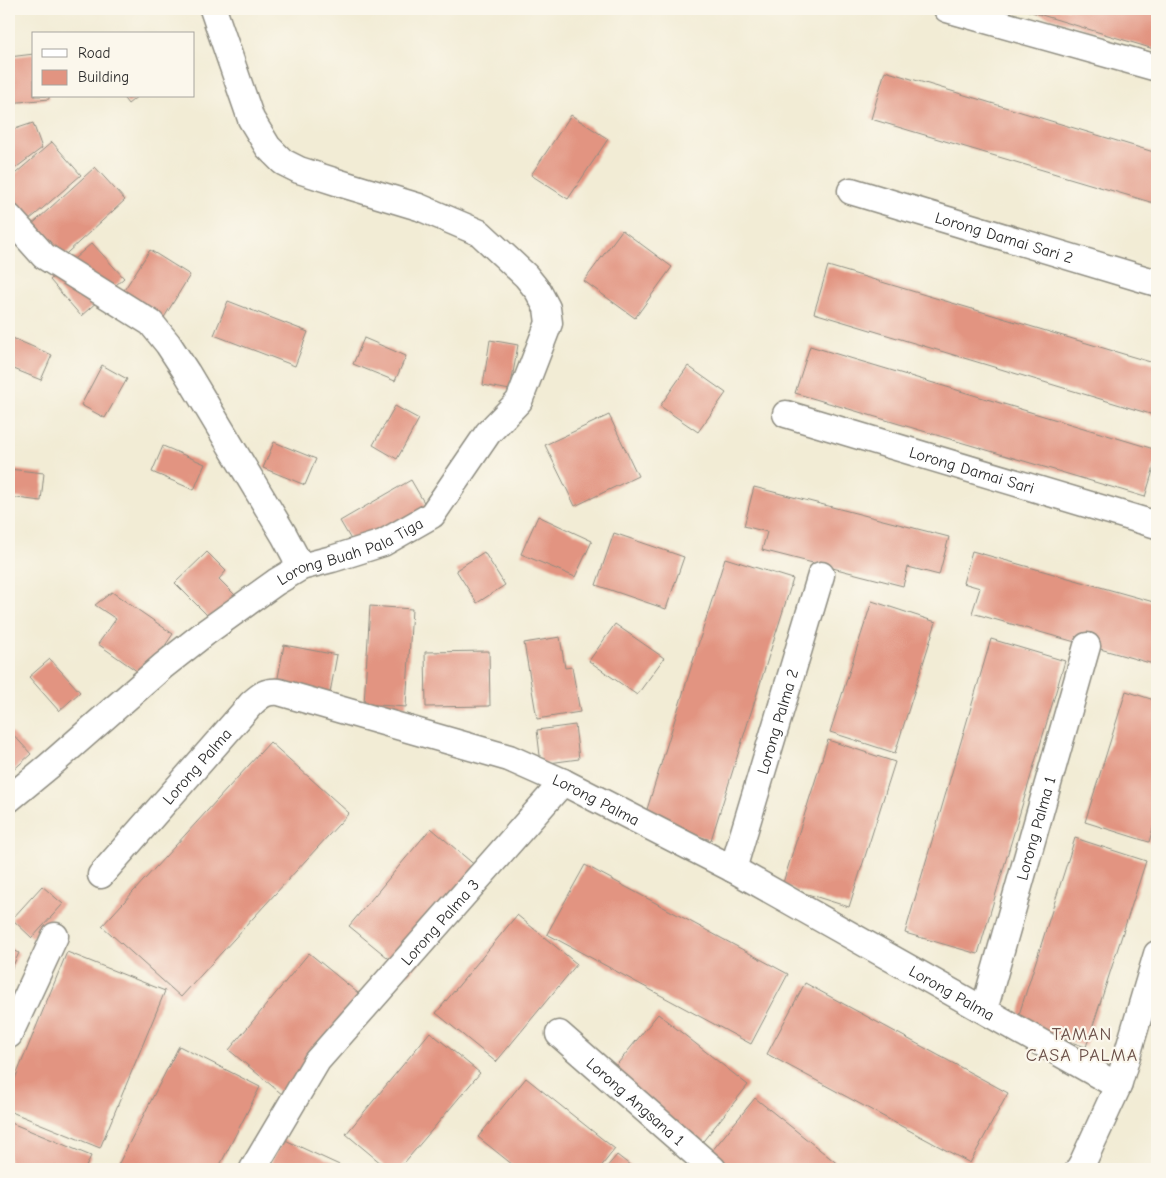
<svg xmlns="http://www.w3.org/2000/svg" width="1166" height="1178" font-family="'Comic Neue',sans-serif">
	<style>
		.building { fill: #e29481 }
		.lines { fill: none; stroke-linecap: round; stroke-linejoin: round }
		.minor-casing { stroke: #8e8c80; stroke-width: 29 }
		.minor { stroke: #fff; stroke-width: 26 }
		.labels { text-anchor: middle; stroke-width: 4.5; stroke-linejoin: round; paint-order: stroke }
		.street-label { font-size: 16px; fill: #2b2b2b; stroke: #fbf7ec }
		.neighbourhood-label { font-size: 18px; letter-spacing: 1px; fill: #6b5049; stroke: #fbf7ec }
	</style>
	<rect width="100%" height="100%" fill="#fbf7ec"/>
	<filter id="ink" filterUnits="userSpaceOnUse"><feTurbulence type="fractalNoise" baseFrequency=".02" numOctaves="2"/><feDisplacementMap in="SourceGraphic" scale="10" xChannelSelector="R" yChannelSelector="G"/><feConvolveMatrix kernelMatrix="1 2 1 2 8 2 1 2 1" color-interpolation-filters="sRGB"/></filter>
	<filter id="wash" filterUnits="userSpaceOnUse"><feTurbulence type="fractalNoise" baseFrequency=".0096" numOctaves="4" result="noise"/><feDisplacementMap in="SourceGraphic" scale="20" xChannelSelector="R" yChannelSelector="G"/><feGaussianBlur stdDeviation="1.12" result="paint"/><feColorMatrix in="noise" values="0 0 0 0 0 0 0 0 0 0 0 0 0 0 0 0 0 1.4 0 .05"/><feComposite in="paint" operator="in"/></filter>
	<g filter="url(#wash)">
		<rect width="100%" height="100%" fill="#f2ecd5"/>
		<g id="blocks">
			<g class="building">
				<polygon points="1022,9 1157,9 1157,50"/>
				<polygon points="34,54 34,96 49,96 49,99 9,103 9,57"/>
				<polygon points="885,71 1157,153 1157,204 871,119"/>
				<polygon points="122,96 138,96 128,104"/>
				<polygon points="571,115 608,139 568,199 531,175"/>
				<polygon points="33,123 42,148 9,173 9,131"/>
				<polygon points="52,142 81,175 13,234 9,228 9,179"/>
				<polygon points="95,167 125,200 57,262 27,229"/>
				<polygon points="622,230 672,267 635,318 584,281"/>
				<polygon points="92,243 124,278 81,316 50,280"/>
				<polygon points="150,250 190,275 160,324 119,298"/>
				<polygon points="828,266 1157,364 1157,416 814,313"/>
				<polygon points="228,301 308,332 295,366 214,335"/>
				<polygon points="10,337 52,355 41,380 9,367 9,340"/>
				<polygon points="364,338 406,356 395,381 353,364"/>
				<polygon points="490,340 518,345 510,390 483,385"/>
				<polygon points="810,346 1157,450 1157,457 1145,497 795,393"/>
				<polygon points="102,365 127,379 105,418 81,405"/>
				<polygon points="688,366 726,393 698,432 660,406"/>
				<polygon points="395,406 419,419 397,459 373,445"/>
				<polygon points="609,415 638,476 575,506 545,445"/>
				<polygon points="274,442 316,459 305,485 263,468"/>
				<polygon points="163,446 205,464 194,490 152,472"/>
				<polygon points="9,469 44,473 41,501 9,497"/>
				<polygon points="411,480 433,518 363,560 340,521"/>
				<polygon points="754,487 949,537 939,575 908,567 903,586 762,550 767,532 744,526"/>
				<polygon points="538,516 592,541 575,577 521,554"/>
				<polygon points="614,533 684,557 666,609 596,585"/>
				<polygon points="972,551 1157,603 1157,665 972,613 980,588 963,583"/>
				<polygon points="207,552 226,571 219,579 239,599 215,623 175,583"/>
				<polygon points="484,552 505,585 477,603 456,570"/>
				<polygon points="725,558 793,579 711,840 644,819"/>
				<polygon points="112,592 173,634 144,676 98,644 116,619 95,605"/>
				<polygon points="872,601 936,622 895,753 830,732"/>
				<polygon points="370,606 412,609 406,707 364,704"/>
				<polygon points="615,624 664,658 637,695 589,661"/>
				<polygon points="560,637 565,668 572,667 580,712 537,719 524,643"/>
				<polygon points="991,639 1065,661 978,954 905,933"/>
				<polygon points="284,645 337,655 330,693 277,683"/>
				<polygon points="489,651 490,706 426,707 425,652"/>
				<polygon points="50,659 80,692 59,711 29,677"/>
				<polygon points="1126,691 1157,701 1157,815 1149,842 1085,822"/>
				<polygon points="575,725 579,759 541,764 537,730"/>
				<polygon points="9,730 31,754 9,774"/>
				<polygon points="828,740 895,762 849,907 782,886"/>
				<polygon points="270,742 349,813 181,997 102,926"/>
				<polygon points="431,828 490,878 409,975 349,926"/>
				<polygon points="1075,838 1146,861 1086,1047 1016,1024"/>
				<polygon points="585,865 788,974 751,1044 547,934"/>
				<polygon points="42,886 63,904 32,938 12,919"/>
				<polygon points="517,915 577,964 496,1062 436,1013"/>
				<polygon points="9,947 19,953 9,974"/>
				<polygon points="67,952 165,991 100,1148 9,1111 9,1093"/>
				<polygon points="309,953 369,1002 289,1100 229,1050"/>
				<polygon points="805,983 1008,1093 970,1163 767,1054"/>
				<polygon points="658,1014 748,1085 700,1145 610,1073"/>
				<polygon points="430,1032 480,1073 399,1169 388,1169 346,1134"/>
				<polygon points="179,1046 260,1087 218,1169 116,1169"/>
				<polygon points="526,1078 615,1149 599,1169 518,1169 478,1137"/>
				<polygon points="755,1098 844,1169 723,1169 707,1157"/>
				<polygon points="9,1122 91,1156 85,1169 9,1169"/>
				<polygon points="283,1139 348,1169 268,1169"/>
				<polygon points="617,1155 635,1169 605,1169"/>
			</g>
		</g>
	</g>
	<g filter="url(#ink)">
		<use href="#blocks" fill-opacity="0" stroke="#8e8c80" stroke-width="1"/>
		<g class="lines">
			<defs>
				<g id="minor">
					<polyline points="947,9 1157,68"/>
					<path id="s1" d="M 851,191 L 1157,283"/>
					<polyline points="9,217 44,256 151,323 168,344 187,373 284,535 301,567"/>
					<path id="s2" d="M 786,414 L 1157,525"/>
					<path id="s3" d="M 9,799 L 49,766 L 163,666 L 205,633 L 276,582 L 301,567 L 332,559 L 383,543 L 432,515 L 488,433 L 519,401 L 549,323 L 547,308 L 538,291 L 526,276 L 480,233 L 419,207 L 346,185 L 299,170 L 283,162 L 268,147 L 251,119 L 213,9"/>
					<path id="s4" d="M 733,869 L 821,575"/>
					<path id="s5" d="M 101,875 L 251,704 C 261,695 265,691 279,692 L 509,758 L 563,782 L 733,869 L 1118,1086"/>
					<path id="s6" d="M 984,1010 L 1087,646"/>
					<path id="s7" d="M 559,1034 L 713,1169"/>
					<polyline points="9,1035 55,936"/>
					<path id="s8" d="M 253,1169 L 317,1061 L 563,782"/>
					<polyline points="1079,1169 1083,1162 1118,1086 1157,954"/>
				</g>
			</defs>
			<use href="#minor" class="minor-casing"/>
			<use href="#minor" class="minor"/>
		</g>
	</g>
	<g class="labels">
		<g class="street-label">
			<text dy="6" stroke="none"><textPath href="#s1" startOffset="160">Lorong Damai Sari 2</textPath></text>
			<text dy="6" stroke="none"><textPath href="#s2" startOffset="194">Lorong Damai Sari</textPath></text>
			<text dy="6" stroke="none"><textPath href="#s3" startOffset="425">Lorong Buah Pala Tiga</textPath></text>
			<text dy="6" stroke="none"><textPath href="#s4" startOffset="154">Lorong Palma 2</textPath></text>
			<text dy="6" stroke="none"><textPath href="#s5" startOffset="145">Lorong Palma</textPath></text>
			<text dy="6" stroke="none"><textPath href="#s5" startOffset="595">Lorong Palma</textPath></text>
			<text dy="6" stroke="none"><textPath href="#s6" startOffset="189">Lorong Palma 1</textPath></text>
			<text dy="6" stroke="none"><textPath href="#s8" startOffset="311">Lorong Palma 3</textPath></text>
			<text dy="6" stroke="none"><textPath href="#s5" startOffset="1000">Lorong Palma</textPath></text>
			<text dy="6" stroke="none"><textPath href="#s7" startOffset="102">Lorong Angsana 1</textPath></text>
		</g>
		<g class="neighbourhood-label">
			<text x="1082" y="1040">TAMAN<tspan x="1082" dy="21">CASA PALMA</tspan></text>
		</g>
	</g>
	<rect width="1166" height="1178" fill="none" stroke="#fbf7ec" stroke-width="30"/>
	<rect x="32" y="32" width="162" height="65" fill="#fbf7ec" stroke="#a8a59f"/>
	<rect x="42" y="49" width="25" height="8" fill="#ffffff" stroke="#a8a59f"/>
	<text x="78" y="58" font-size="15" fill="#2b2b2b">Road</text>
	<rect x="42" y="70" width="25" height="15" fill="#e29481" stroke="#a8a59f"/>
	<text x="78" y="82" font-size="15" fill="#2b2b2b">Building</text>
</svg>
